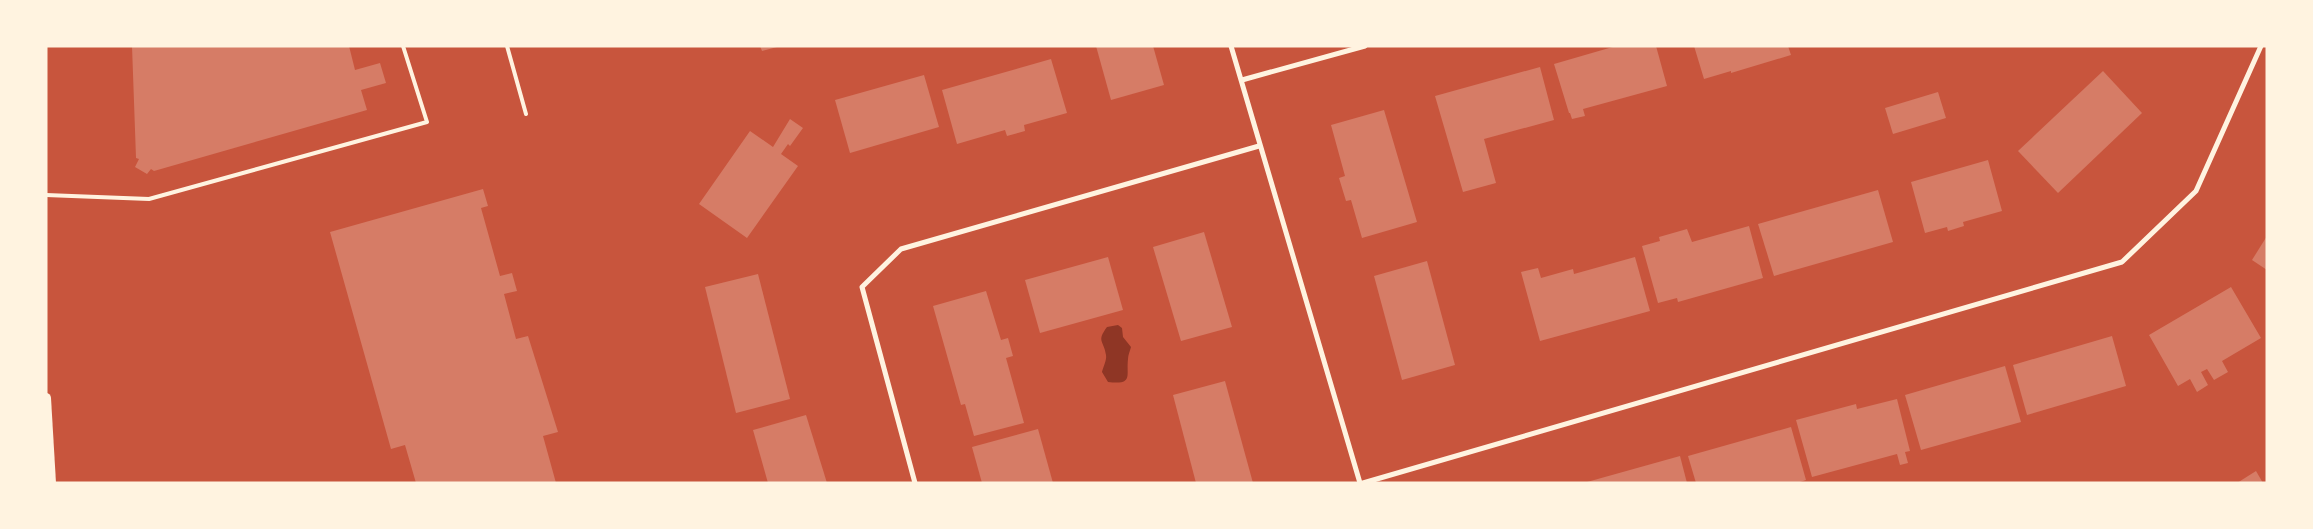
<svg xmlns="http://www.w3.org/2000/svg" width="2313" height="529" font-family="'Exo 2',sans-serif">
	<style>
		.water { fill: #8f3625 }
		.building { fill: #d67c66 }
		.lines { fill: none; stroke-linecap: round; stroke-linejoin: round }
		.service { stroke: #fff3e0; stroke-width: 4 }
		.minor { stroke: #fff3e0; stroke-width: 5 }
		.secondary { stroke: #fff3e0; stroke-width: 10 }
	</style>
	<rect width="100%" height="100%" fill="#c8553d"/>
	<path class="water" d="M 1118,325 L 1122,328 L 1123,337 L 1131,347 C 1130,351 1128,355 1128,359 C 1126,376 1134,385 1108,382 L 1102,372 C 1103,367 1107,360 1106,355 C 1104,340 1096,342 1107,327 Z"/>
	<g class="building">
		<polygon points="132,46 349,46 355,70 380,63 386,83 361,90 367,110 154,171 151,169 147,174 135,167 139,159 136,158"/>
		<polygon points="760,46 776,46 777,47 762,51"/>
		<polygon points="1096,46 1153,46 1164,85 1111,100"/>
		<polygon points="1616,46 1656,46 1667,86 1583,109 1585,116 1572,119 1570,113 1569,113 1554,64"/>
		<polygon points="1694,46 1788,46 1791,55 1731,73 1731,71 1704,79"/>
		<polygon points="1051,59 1067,113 1024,125 1025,131 1007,136 1005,130 957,144 942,90"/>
		<polygon points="1540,67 1554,120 1484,139 1496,183 1463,192 1435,96"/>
		<polygon points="2103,71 2142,113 2058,193 2018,151"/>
		<polygon points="924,75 939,127 850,153 835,100"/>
		<polygon points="1938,92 1946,118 1893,134 1885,108"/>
		<polygon points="1384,110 1417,222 1362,238 1351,200 1346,201 1339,178 1345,176 1331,125"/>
		<polygon points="790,119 803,128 790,146 788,144 781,154 798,166 747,238 699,204 750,131 773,147"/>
		<polygon points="1988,160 2002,211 1963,222 1964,226 1948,231 1947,227 1925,233 1911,182"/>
		<polygon points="483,189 488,206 481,208 500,276 512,273 517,291 504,294 516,339 528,336 558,432 543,436 556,483 416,483 405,445 391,449 330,232"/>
		<polygon points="1878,190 1893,242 1774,276 1758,224"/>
		<polygon points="1749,226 1763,278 1678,302 1677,298 1658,303 1642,246 1660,241 1659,237 1687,229 1692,242"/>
		<polygon points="1204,232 1232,327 1181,341 1153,247"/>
		<polygon points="2267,236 2267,270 2252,260"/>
		<polygon points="1108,257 1123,310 1040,333 1025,280"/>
		<polygon points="1635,257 1650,311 1540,341 1521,272 1538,268 1541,278 1573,269 1574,274"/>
		<polygon points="1427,261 1455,365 1402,380 1374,276"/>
		<polygon points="758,274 790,399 736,413 705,287"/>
		<polygon points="2231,287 2261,338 2222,361 2228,372 2214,380 2207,369 2201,372 2208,385 2197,392 2190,379 2178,386 2149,335"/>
		<polygon points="986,291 1001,340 1008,338 1013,356 1006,358 1024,423 974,436 965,404 961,405 933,306"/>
		<polygon points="2112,336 2126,386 2027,415 2013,365"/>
		<polygon points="2005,366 2021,422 1921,450 1905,395"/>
		<polygon points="1225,381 1253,483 1196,483 1173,395"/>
		<polygon points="1897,399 1910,451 1905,452 1908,463 1900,465 1897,454 1812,477 1796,420 1856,404 1857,409"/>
		<polygon points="806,415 827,483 768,483 753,430"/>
		<polygon points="1791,427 1806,480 1797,483 1696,483 1688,456"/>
		<polygon points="1038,429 1053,483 982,483 972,447"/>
		<polygon points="1680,456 1687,483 1587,483 1587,482"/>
		<polygon points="2256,471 2263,483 2237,483"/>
	</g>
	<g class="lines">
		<g class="service">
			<polyline points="507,46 526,114"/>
			<polyline points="46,195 149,199 427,122 403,46"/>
		</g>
		<g class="minor">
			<polyline points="1231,46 1360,483"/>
			<polyline points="1242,80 1365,46"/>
			<polyline points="915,483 862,287 901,249 1259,146"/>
			<polyline points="1363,483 2122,262 2196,191 2261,46"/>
		</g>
		<polyline class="secondary" points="46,398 51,483"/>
	</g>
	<rect width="2313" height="529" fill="none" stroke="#fff3e0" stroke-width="95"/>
</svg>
